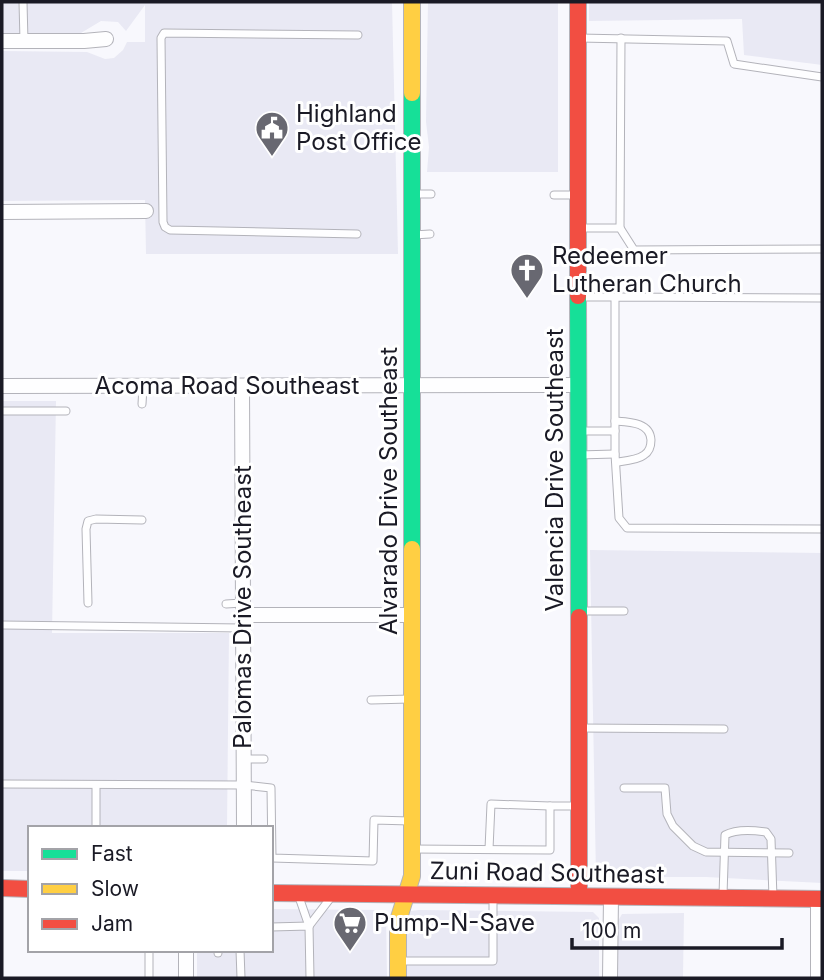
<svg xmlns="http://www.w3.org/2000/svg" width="824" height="980" font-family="Inter,sans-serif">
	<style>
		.built { fill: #e9e9f4 }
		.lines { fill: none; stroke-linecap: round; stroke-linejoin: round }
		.lane-casing { stroke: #b3b3ba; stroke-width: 9 }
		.street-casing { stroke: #b3b3ba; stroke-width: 16 }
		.fast-casing { stroke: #b3b3ba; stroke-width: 18 }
		.slow-casing { stroke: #b3b3ba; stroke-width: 18 }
		.jam-casing { stroke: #b3b3ba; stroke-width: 18 }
		.lane { stroke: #fefeff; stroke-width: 7 }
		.street { stroke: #fefeff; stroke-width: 14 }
		.fast { stroke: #16e098; stroke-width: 16 }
		.slow { stroke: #ffcf43; stroke-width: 16 }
		.jam { stroke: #f24e42; stroke-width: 16 }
		.labels { text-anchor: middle; stroke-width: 6; stroke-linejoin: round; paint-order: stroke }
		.poi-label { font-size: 24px; fill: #1a1a25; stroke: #fff; text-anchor: start }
		.street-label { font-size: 24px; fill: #1a1a25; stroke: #fff }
	</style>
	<rect width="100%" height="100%" fill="#f8f8fd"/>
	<g class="built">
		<polygon points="2,2 392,2 398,254 146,254 145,200 2,201 2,51 87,52 105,59 114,58 123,50 127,42 145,42 145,5 126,31 118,22 101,21 81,33 2,33"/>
		<polygon points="428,2 558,2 558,172 427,172 429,147 426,122"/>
		<polygon points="589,2 822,2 822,65 744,55 742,19 589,21"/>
		<polygon points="2,401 56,401 52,633 229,633 227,828 30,828 30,871 2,871"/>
		<polygon points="590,550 822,553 822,883 706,877 596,877"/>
		<polygon points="271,909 381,910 386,912 387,978 197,978 197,950 271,950"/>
		<polygon points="419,910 593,912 599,918 599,978 406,978 407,915 411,911"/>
		<polygon points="684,913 683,978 618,978 618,921 622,914"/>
	</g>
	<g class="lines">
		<defs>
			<g id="lane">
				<polyline points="23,2 24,41"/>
				<polyline points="579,38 727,41 734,64 822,77"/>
				<polyline points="412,194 431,194"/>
				<polyline points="554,195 577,195"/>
				<polyline points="578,228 620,228 634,250 822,249"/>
				<polyline points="620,228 621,38"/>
				<polyline points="357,234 170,230 165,227 163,222 161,38 164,33 358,35"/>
				<polyline points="413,235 430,234"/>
				<polyline points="580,297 615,297"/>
				<polyline points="822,298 615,297 615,454 619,518 627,528 822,529"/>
				<polyline points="142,404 143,387"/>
				<polyline points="2,411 66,411"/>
				<path d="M 615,421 C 629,422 650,422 651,440 C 651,446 649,452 644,455 C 638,460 625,461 617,462"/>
				<polyline points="580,431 615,431"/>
				<polyline points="578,455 615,454"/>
				<polyline points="88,603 86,529 88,521 96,519 142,520"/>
				<polyline points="226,604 242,603"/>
				<polyline points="579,611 624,611"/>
				<polyline points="2,625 242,628"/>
				<polyline points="371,700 410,699"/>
				<polyline points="579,728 724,729"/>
				<polyline points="244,759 264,759"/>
				<polyline points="2,784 244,785 271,788 272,858 373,861 374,820 410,821"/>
				<polyline points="96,785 96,828"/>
				<polyline points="624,788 665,788 667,814 673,826 693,846 706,852 789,853"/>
				<polyline points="412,849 550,850 550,806 577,806"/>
				<polyline points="489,849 491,804 550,806"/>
				<path d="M 723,895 L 725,835 C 736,829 753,830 766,832 L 771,839 L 773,898"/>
				<polyline points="299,897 309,926"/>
				<polyline points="309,926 332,896"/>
				<polyline points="271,927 309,926 310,978"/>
				<polyline points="218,950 218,953"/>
				<polyline points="240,950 241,978"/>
				<polyline points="398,961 493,961 493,895"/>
				<polyline points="149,978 149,950"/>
			</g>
			<g id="street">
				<polyline points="2,41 84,41 106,39"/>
				<polyline points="2,212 146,211"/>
				<polyline points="2,386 578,385"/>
				<polyline points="242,387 244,828"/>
				<polyline points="242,615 411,615"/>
				<polyline points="818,899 818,978"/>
				<polyline points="186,950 186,978"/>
				<polyline points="610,978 611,897"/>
			</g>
			<g id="fast">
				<polyline points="412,93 412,549"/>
				<polyline points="578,296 579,617"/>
			</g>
			<g id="slow">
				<polyline points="412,2 412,93"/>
				<polyline points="398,978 398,921 412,876 412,549"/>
			</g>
			<g id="jam">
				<polyline points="578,2 578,296"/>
				<polyline points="579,617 579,895"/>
				<polyline points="2,888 30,889"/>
				<polyline points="271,893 822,899"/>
			</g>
		</defs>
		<use href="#lane" class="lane-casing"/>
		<use href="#street" class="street-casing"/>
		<use href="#fast" class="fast-casing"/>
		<use href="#slow" class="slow-casing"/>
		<use href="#jam" class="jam-casing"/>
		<use href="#lane" class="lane"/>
		<use href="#street" class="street"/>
		<use href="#fast" class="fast"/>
		<use href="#slow" class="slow"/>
		<use href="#jam" class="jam"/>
	</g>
	<defs>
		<symbol id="civic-pin" viewBox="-11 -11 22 30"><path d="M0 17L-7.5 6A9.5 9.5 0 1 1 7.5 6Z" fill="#686871" stroke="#fff"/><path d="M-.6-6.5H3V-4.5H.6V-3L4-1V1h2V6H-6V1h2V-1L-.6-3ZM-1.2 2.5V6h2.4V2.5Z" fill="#fff"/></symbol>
		<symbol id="church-pin" viewBox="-11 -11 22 30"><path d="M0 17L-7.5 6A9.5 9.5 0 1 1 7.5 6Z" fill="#686871" stroke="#fff"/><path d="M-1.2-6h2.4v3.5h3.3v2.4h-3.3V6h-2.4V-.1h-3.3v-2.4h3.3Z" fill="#fff"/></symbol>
		<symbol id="supermarket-pin" viewBox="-11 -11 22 30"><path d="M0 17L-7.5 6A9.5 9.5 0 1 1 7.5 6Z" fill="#686871" stroke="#fff"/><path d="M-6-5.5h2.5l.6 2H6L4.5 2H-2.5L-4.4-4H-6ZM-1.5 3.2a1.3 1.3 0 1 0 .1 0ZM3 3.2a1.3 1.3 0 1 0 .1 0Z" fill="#fff"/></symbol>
	</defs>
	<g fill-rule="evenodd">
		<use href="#civic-pin" x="253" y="109" width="38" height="52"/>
		<use href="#church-pin" x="508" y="251" width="38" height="52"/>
		<use href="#supermarket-pin" x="331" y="904" width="38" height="52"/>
	</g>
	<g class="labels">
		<g class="poi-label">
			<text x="296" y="122">Highland<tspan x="296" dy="28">Post Office</tspan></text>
			<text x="552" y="264">Redeemer<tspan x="552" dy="28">Lutheran Church</tspan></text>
			<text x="374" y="931">Pump-N-Save</text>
		</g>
		<g class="street-label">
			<text x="227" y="394">Acoma Road Southeast</text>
			<text transform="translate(555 470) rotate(-90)" y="8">Valencia Drive Southeast</text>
			<text transform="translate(389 491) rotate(-90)" y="8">Alvarado Drive Southeast</text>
			<text transform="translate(243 607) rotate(-90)" y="8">Palomas Drive Southeast</text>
			<text transform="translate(547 873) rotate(1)" y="8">Zuni Road Southeast</text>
		</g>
	</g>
	<rect width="824" height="980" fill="none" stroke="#1a1a25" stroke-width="7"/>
	<rect x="28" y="826" width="245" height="126" fill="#ffffff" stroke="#a3a3a8" stroke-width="2"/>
	<rect x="42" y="849" width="35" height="10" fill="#16e098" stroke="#a3a3a8" stroke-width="2"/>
	<text x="91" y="861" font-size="21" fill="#1a1a25">Fast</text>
	<rect x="42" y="884" width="35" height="10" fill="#ffcf43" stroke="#a3a3a8" stroke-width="2"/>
	<text x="91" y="896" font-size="21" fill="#1a1a25">Slow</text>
	<rect x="42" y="919" width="35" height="10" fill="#f24e42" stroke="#a3a3a8" stroke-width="2"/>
	<text x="91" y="931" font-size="21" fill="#1a1a25">Jam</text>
	<path d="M572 938v10h210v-10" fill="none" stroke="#1a1a25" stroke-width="3.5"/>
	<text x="582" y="938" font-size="21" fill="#1a1a25" stroke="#ffffff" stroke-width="5" paint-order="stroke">100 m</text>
</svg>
